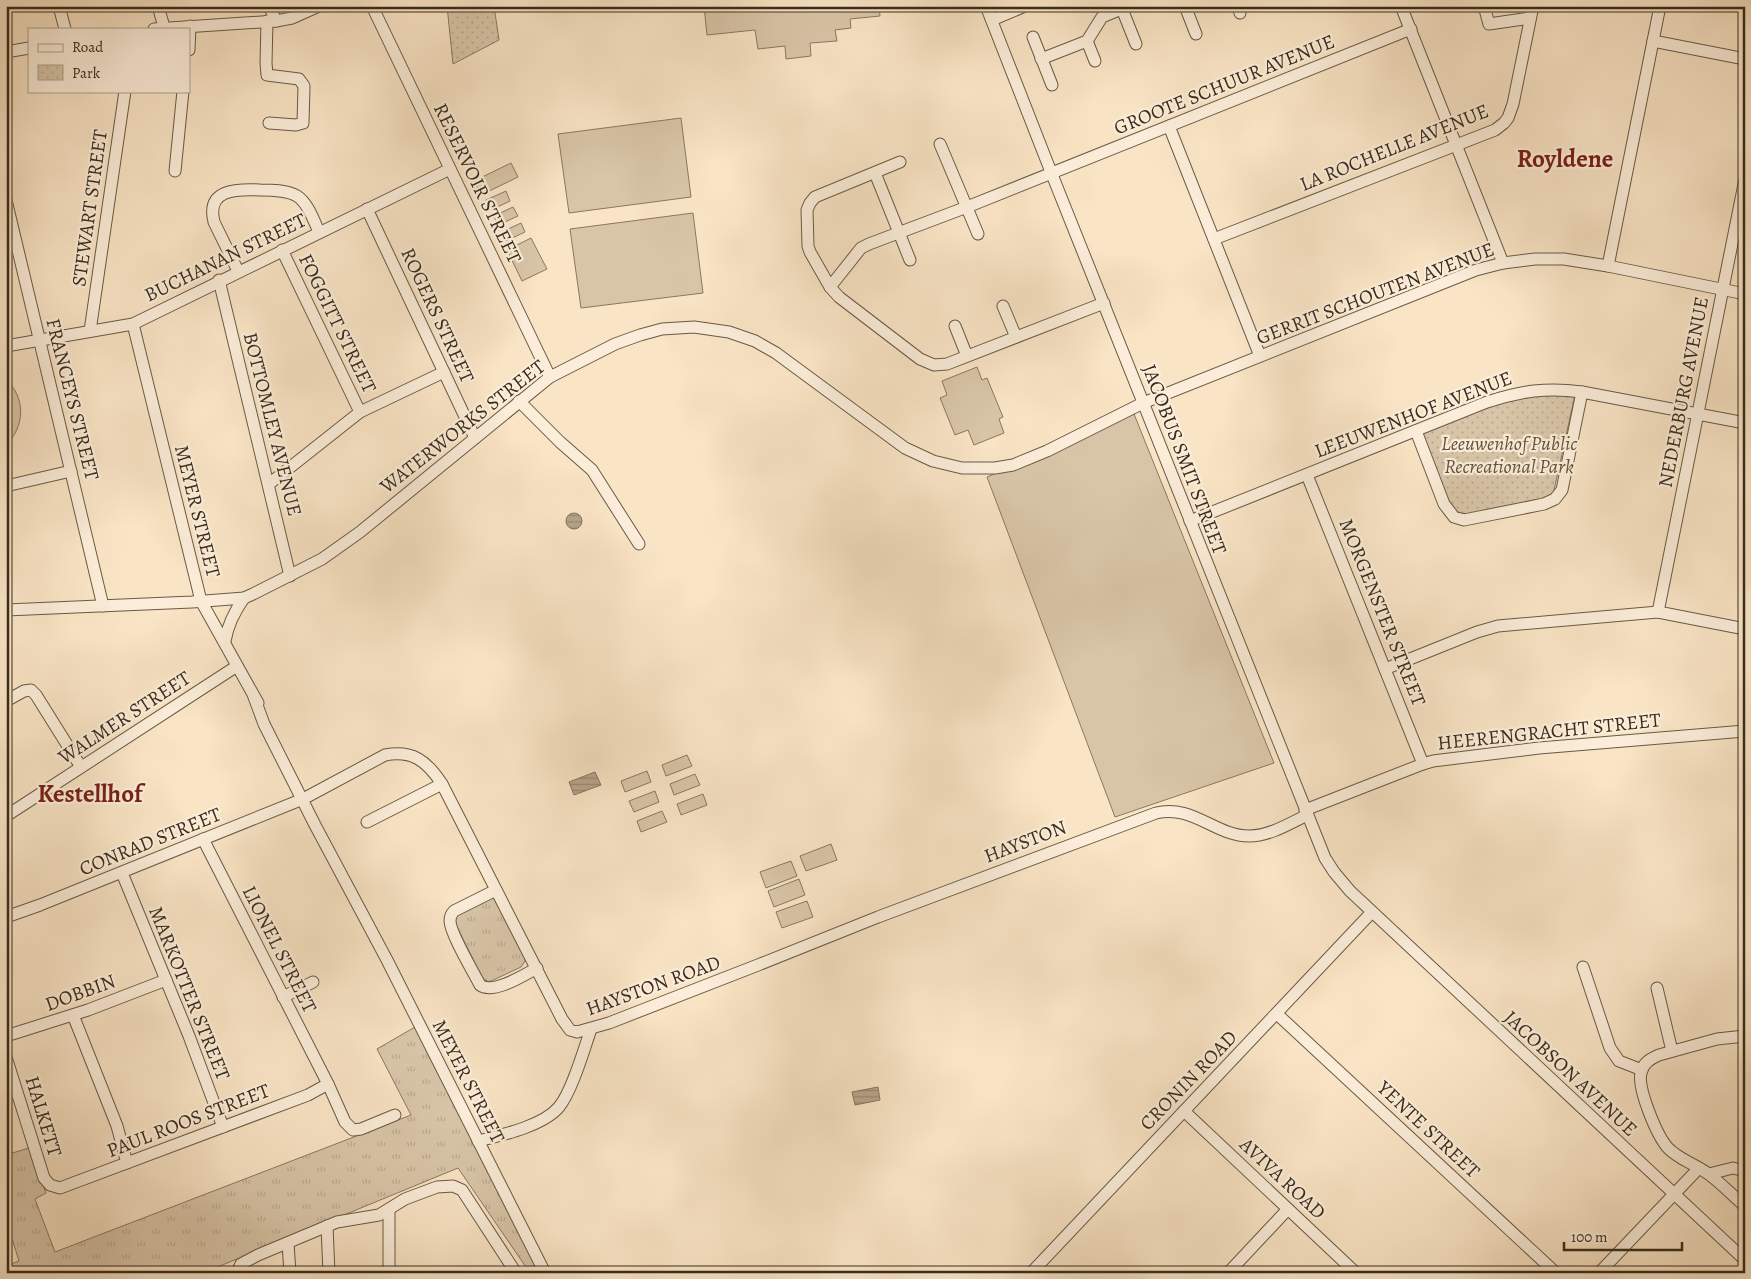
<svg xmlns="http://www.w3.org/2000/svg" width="1751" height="1279" font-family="Alegreya,serif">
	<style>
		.grass { fill: url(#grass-tufts); stroke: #887862 }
		.park { fill: url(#park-dots); stroke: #887862 }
		.pitch { fill: #d8c5a8; stroke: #887862 }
		.water { fill: url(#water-rules); stroke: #85755f }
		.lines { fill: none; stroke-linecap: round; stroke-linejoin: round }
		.minor-casing { stroke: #695a46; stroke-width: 13 }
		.minor { stroke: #fbedd9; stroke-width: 11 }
		.labels { text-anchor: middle; stroke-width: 4.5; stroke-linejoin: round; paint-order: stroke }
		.street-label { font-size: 20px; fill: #392c1c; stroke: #fbedd9 }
		.park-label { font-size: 20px; font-style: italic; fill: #61523f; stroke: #fbedd9 }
		.district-label { font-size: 25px; font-weight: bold; fill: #7a1f14; stroke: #fbedd9 }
	</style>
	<defs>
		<pattern id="grass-tufts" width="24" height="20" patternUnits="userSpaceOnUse" patternTransform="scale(1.25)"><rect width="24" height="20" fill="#d8c5a8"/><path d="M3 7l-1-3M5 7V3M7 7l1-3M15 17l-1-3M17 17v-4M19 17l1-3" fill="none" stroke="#baa990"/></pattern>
		<pattern id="park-dots" width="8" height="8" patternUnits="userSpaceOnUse" patternTransform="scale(1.25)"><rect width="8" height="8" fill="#d8c5a8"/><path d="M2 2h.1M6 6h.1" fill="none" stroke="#baa990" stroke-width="1.8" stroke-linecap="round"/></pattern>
		<pattern id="water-rules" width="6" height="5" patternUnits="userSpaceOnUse" patternTransform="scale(1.25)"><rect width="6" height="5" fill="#b8a58c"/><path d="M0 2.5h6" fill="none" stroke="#978772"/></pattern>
	</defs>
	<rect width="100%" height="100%" fill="#f9e4c5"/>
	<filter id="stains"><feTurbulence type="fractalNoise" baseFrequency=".004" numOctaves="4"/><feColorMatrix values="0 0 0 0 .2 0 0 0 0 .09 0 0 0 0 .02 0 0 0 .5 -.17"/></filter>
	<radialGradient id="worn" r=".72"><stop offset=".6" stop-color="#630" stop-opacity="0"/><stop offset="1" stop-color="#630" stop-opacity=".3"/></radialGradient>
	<g class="grass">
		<polygon points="485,894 496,898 525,956 525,961 521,967 489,982 483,979 452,917"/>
		<polygon points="415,1027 539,1273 530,1273 458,1168 203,1273 6,1273 6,1266 19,1261 6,1219 6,1155 29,1148 46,1193 35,1199 55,1252 411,1115 377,1049"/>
	</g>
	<g class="park">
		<polygon points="447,6 494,6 499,40 453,64"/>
		<polygon points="1532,395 1575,395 1553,495 1534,503 1466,516 1453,509 1447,500 1423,435 1427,431 1488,407"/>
	</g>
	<g class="pitch">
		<polygon points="704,6 879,6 880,16 850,19 851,28 835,30 837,41 810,43 811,56 786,59 785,46 758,49 755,30 707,35"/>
		<polygon points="681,118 691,197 569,213 558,134"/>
		<polygon points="511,163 518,177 481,195 474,181"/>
		<polygon points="506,191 510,201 491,210 486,200"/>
		<polygon points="513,207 518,216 498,225 494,216"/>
		<polygon points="693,213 703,293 581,308 570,229"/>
		<polygon points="521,223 525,232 506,241 502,232"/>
		<polygon points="531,238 547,269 522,281 507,250"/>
		<polygon points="977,367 982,380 987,378 1003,417 999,419 1004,433 974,445 968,430 955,435 940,398 947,395 942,381"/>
		<path d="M 6,380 C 26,397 25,427 6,445 Z"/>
		<polygon points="1134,414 1274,763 1115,817 987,477"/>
		<polygon points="687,755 692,766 666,776 662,765"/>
		<polygon points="647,771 651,782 625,792 621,781"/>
		<polygon points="695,774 700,785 674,795 670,784"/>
		<polygon points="655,791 659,802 634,812 629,801"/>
		<polygon points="703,794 707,805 681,815 677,804"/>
		<polygon points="662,811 667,822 641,832 637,821"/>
		<polygon points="831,844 837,860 806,871 800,856"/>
		<polygon points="791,861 797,876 766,888 760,872"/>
		<polygon points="799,879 805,895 774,907 768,891"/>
		<polygon points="807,901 813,917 782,928 776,912"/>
	</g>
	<g class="water">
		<circle cx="574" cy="521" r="8"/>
		<polygon points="595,772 601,785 574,795 569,782"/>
		<polygon points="878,1087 880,1100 855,1105 852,1092"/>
	</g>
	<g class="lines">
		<defs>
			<g id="minor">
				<polyline points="59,6 65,29"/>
				<polyline points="158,6 164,27"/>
				<polyline points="269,6 276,21"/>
				<polyline points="372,6 550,377"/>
				<polyline points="986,6 1051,172 1325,858 1334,872 1350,891 1745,1260"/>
				<polyline points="1185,6 1196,34"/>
				<polyline points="1238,6 1240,13"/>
				<polyline points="1401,6 1503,263"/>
				<polyline points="1484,6 1489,24 1530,18"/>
				<polyline points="1122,9 1136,44"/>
				<polyline points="992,20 1025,6"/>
				<polyline points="267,21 266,63 267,75 299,79 304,86 303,123 296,125 269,123"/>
				<polyline points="154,29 276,21 292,18 319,6"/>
				<polyline points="1033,37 1052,85"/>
				<polyline points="1087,41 1095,61"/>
				<polyline points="1653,41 1745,59"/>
				<polyline points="189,50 190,26"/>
				<polyline points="6,52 29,48"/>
				<polyline points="1041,59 1087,41 1102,17 1129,6"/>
				<polyline points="1169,126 1260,356"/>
				<polyline points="940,144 978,234"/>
				<polyline points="900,162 815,197 810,203 807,210 808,246 810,252 830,287 839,297 920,359 934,365 947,364 1104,303"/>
				<polyline points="175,171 183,91"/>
				<polyline points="875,173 910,260"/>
				<polyline points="6,200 103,606"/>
				<polyline points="367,209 475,438"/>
				<polyline points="1214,239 1495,130 1504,123 1508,118 1513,104 1533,6"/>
				<polyline points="282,250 360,412"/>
				<polyline points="1608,266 1660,6"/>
				<path d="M 238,271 L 214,222 C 206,189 236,189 260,190 C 271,190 287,190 297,196 C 308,203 314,221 319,232"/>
				<polyline points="219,280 290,576"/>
				<polyline points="830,287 861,248 869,244 967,207 1411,29"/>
				<polyline points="1003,306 1016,337"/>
				<polyline points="133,324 201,601 258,703"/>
				<polyline points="955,326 967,356"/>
				<polyline points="90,331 125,91"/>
				<polyline points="6,346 133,324 450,169"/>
				<polyline points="519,401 560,442 592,470 639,544"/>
				<polyline points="1416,431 1444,504 1454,517 1464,520 1544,504 1555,499 1562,490 1582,392"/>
				<polyline points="1307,475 1423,764"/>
				<polyline points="269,484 360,412 444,372"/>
				<polyline points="6,486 71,471"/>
				<path d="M 1190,521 L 1487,402 C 1522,391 1546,387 1582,392 L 1745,423"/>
				<polyline points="6,610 192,602 244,598 253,594 322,559 360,532 550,377 615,344 640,335 662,329 694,327 729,332 755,341 776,353 905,448 933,461 962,468 995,468 1013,465 1047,451 1143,403 1451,280 1476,270 1503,263 1535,259 1564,259 1608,266 1745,294"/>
				<polyline points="1658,612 1745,179"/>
				<path d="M 225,641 C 228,624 234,612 244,598"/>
				<polyline points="1385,669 1477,632 1498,626 1658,612 1745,629"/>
				<polyline points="254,697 264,724 315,825 387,960 545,1273"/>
				<polyline points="6,701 24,691 31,690 36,695 81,767"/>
				<polyline points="1305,810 1423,764 1433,761 1539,748 1745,731"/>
				<polyline points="6,816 237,666"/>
				<polyline points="367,822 442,784"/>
				<polyline points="122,873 189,1036 223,1127"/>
				<path d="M 496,890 L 454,911 C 451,914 450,916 450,921 C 450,933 474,973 480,985 C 493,995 524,975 537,968"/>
				<path d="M 6,917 L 40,905 L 303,799 L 385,755 C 413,750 427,761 442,784 L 562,1019 L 570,1030 L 577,1032 L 609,1023 L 758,965 L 878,917 L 1156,813 C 1193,804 1215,836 1249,836 C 1269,836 1289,824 1307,815"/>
				<polyline points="1583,967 1610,1048 1619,1061 1642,1070"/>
				<polyline points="1657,988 1672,1051"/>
				<polyline points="283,997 313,982"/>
				<polyline points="1277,1014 1556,1273"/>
				<polyline points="73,1015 117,1126 127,1163"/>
				<polyline points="6,1036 88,1010 166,980"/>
				<path d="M 1745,1036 L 1717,1039 L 1659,1055 C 1650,1059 1643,1063 1641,1073 C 1637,1088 1657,1136 1668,1148 C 1678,1159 1695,1164 1707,1173 C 1720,1182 1732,1195 1745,1206"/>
				<polyline points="6,1057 44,1178 50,1185 60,1188 308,1095 328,1084 203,839"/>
				<polyline points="328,1084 345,1122 353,1130 361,1129 395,1115"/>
				<polyline points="1184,1111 1356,1273"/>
				<path d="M 478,1141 C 502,1135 543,1126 559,1107 C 572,1091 584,1049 591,1029"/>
				<polyline points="1709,1174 1733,1168 1745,1171"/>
				<polyline points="327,1226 329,1273"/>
				<polyline points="288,1243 290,1273"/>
				<polyline points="237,1273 241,1264 258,1255 337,1222 379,1215 405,1199 437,1187 453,1186 462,1190 516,1273"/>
				<polyline points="389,1273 389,1209"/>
				<polyline points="1031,1273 1372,912"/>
				<polyline points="1228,1273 1288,1209"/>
				<polyline points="1599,1273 1699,1168"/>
			</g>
		</defs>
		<use href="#minor" class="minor-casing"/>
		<use href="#minor" class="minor"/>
	</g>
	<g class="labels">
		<g class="street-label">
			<text transform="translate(1224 84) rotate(-22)" y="7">GROOTE SCHUUR AVENUE</text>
			<text transform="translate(1394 147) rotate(-22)" y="7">LA ROCHELLE AVENUE</text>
			<text transform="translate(478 183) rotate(64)" y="7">RESERVOIR STREET</text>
			<text transform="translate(89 208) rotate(-82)" y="7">STEWART STREET</text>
			<text transform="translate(225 257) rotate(-26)" y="7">BUCHANAN STREET</text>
			<text transform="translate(1375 293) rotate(-21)" y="7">GERRIT SCHOUTEN AVENUE</text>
			<text transform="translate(438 315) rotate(65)" y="7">ROGERS STREET</text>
			<text transform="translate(338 323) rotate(64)" y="7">FOGGITT STREET</text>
			<text transform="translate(1683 392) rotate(-79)" y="7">NEDERBURG AVENUE</text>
			<text transform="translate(73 399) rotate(76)" y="7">FRANCEYS STREET</text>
			<text transform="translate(1413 414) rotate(-21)" y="7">LEEUWENHOF AVENUE</text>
			<text transform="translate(273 424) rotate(76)" y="7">BOTTOMLEY AVENUE</text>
			<text transform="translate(462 426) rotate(-38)" y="7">WATERWORKS STREET</text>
			<text transform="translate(1185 459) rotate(69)" y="7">JACOBUS SMIT STREET</text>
			<text transform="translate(198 511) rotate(76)" y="7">MEYER STREET</text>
			<text transform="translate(1383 612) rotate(68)" y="7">MORGENSTER STREET</text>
			<text transform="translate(124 717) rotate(-33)" y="7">WALMER STREET</text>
			<text transform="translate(1549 731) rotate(-6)" y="7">HEERENGRACHT STREET</text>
			<text transform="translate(150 841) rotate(-22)" y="7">CONRAD STREET</text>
			<text transform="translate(1025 841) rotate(-21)" y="7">HAYSTON</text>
			<text transform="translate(280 949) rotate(63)" y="7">LIONEL STREET</text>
			<text transform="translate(653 985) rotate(-20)" y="7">HAYSTON ROAD</text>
			<text transform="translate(80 992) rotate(-20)" y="7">DOBBIN</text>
			<text transform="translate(190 993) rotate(68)" y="7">MARKOTTER STREET</text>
			<text transform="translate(1571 1073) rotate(43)" y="7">JACOBSON AVENUE</text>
			<text transform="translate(1188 1080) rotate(-46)" y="7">CRONIN ROAD</text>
			<text transform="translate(469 1081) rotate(63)" y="7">MEYER STREET</text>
			<text transform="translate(44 1116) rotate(73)" y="7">HALKETT</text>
			<text transform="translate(188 1120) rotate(-21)" y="7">PAUL ROOS STREET</text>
			<text transform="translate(1429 1129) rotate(43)" y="7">YENTE STREET</text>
			<text transform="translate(1283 1178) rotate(43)" y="7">AVIVA ROAD</text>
		</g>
		<g class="park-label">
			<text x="1509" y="450">Leeuwenhof Public<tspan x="1509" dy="23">Recreational Park</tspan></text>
		</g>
		<g class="district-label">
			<text x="1565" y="167">Royldene</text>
			<text x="90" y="802">Kestellhof</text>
		</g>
	</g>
	<rect width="1751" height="1279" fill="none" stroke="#f9e4c5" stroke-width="25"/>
	<rect x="8" y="8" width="1736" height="1264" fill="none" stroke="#392c1c" stroke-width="2.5"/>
	<rect x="12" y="12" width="1726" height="1254" fill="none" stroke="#392c1c"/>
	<rect x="28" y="28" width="162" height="65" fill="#fbedd9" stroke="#ada08d"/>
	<rect x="38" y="44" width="25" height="8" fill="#fbedd9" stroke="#ada08d"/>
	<text x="72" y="52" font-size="15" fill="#392c1c">Road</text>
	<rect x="38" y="65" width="25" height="15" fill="url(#park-dots)" stroke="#ada08d"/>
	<text x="72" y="78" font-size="15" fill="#392c1c">Park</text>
	<path d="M1564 1242v8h118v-8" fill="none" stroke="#392c1c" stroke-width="2.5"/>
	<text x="1571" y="1242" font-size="15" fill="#392c1c" stroke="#fbedd9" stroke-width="4" paint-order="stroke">100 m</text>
	<rect width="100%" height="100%" filter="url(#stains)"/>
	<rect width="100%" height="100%" fill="url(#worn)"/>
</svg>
